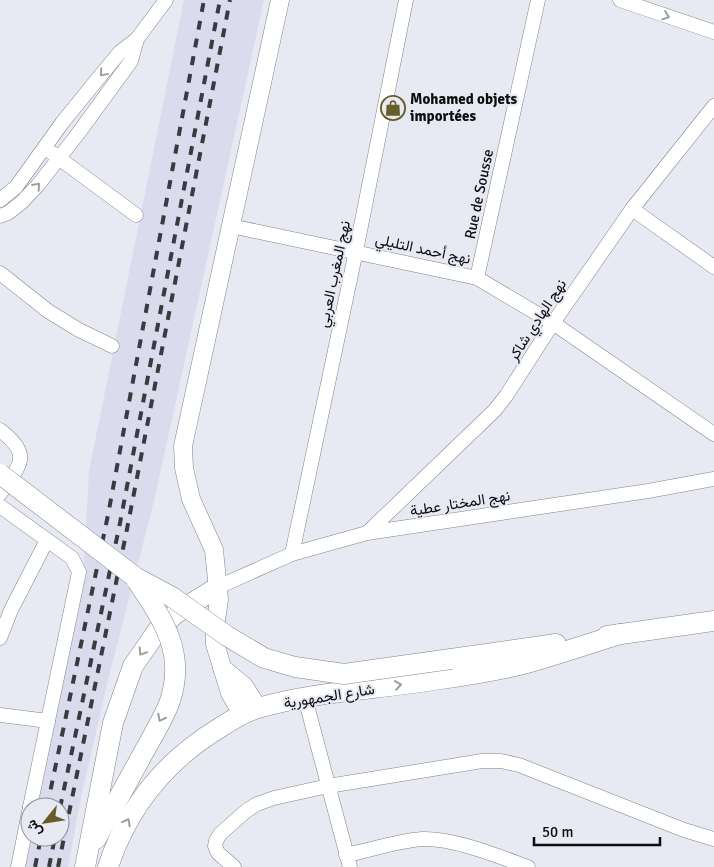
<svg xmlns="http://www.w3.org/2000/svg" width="714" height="867" font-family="Signika,Vazirmatn,sans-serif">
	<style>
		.built { fill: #dadcee }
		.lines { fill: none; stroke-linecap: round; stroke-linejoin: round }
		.minor-casing { stroke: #81838c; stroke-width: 15 }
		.tertiary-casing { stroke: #81838c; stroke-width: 19 }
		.secondary-casing { stroke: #81838c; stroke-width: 21 }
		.minor { stroke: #fff; stroke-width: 14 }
		.tertiary { stroke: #fff; stroke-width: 18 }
		.secondary { stroke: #fff; stroke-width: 20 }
		.rail { stroke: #3a3b3f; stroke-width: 4; stroke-dasharray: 9 9; stroke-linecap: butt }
		.secondary-bridge-casing { stroke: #81838c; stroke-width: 21; stroke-linecap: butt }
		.secondary-bridge { stroke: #fff; stroke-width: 20 }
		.oneway { stroke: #9e9e9f }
		.labels { text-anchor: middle; stroke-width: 4; stroke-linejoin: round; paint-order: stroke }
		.poi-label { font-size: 15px; font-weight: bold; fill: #0d0d10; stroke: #e7e9f3; text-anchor: start }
		.street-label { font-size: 15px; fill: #0d0d10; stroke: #e7e9f3 }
	</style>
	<rect width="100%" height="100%" fill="#e7e9f3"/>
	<polygon class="built" points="184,0 264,0 154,501 108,680 81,797 68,867 24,867 30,837 60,837 60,807 36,807 83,577 89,471"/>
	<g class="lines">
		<defs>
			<g id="minor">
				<polyline points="620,0 714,32"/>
				<polyline points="52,153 136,215"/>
				<polyline points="0,200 16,187 62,123 96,81 120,52 137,39 166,0"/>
				<polyline points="632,209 714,267"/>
				<polyline points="0,216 8,213 22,202 38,185 77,135 131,61 137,39"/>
				<polyline points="231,226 477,278 553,323 714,434"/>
				<polyline points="0,273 48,311 79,330 112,346"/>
				<polyline points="477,278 538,0"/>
				<path d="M 0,430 C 34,456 19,465 0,494"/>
				<polyline points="0,506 72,558 79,572 30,807"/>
				<polyline points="367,533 495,410 506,396 553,323 632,209 714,106"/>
				<polyline points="292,554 356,251 406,0"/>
				<polyline points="218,587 292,554 367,533 648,491 714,479"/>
				<polyline points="0,638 11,610 47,540"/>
				<polyline points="305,698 350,867"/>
				<polyline points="0,715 48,721"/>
				<path d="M 346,855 C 371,850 397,841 422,839 C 454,838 498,856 528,867"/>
				<polyline points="18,867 30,807"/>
				<polyline points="234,867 218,853 215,846 216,841 220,834 246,811 257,804 274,798 328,786 482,761 501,761 519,765 684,830 714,839"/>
			</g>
			<g id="tertiary">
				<polyline points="222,668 244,686 258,708"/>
				<polyline points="242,714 230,693 215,644 215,627 219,600 214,550 191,499 184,468 183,446 280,0"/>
			</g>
			<g id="secondary">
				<polyline points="607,636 714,621"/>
				<polyline points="451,659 556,644"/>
				<polyline points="96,839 140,759"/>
				<polyline points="85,867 113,723 133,666 158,630 175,614 218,587"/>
				<path d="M 108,867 C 128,806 166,760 221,727 C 233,719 245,712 258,708 C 313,692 377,689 434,680 C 463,676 494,671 523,664 C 556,655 588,644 620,634"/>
			</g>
		</defs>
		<use href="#minor" class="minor-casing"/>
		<use href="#tertiary" class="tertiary-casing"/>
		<use href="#secondary" class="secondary-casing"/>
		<use href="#minor" class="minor"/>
		<use href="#tertiary" class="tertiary"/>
		<use href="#secondary" class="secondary"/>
		<g class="rail">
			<polyline points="47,807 108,515 204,0"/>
			<polyline points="60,808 120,523 220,0"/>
			<polyline points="35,867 41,837"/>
			<polyline points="49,867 55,837"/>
			<polyline points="58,867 127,529 230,0"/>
		</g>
		<defs>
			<g id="secondary-bridge">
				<polyline points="0,474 135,577 172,597 227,636 264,658 295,667 344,674 451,659"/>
				<path d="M 137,581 C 163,620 186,652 170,701 C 163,720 149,742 140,759"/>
			</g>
		</defs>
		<use href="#secondary-bridge" class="secondary-bridge-casing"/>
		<use href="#secondary-bridge" class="secondary-bridge"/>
	</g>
	<defs><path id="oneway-chevron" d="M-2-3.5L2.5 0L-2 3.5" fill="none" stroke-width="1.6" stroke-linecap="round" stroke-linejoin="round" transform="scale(1.25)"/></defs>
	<g class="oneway">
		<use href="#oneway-chevron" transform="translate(666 16) rotate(19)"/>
		<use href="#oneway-chevron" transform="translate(103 73) rotate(130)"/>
		<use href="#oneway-chevron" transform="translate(37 186) rotate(-49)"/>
		<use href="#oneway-chevron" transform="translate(142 652) rotate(123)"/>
		<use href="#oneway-chevron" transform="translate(398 685) rotate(-8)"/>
		<use href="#oneway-chevron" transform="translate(161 718) rotate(117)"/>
		<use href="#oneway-chevron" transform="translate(127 822) rotate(-62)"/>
	</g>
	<defs>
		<symbol id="shop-ring" viewBox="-11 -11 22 22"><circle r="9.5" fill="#e7e9f3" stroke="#665d2a" stroke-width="1.5"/><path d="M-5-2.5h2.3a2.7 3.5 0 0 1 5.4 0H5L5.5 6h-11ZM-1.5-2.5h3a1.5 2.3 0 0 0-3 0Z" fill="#665d2a"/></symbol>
	</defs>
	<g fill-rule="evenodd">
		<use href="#shop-ring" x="379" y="94" width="28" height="28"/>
	</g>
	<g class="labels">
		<g class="poi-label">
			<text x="410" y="104">Mohamed objets<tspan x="410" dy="17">importées</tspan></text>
		</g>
		<g class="street-label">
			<text transform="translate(479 194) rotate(-78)" y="5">Rue de Sousse</text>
			<text transform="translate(423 249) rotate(12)" y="5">نهج أحمد التليلي</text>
			<text transform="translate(334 274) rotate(-78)" y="5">نهج المغرب العربي</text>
			<text transform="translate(537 320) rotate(-57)" y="5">نهج الهادي شاكر</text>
			<text transform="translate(460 503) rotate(-9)" y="5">نهج المختار عطية</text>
			<text transform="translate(329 696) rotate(-9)" y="5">شارع الجمهورية</text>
		</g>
	</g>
	<g transform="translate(45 822) rotate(240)"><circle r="24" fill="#e7e9f3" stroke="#909198"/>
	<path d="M0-4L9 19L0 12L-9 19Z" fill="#665d2a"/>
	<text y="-8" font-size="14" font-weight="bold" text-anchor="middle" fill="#0d0d10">ش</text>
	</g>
	<path d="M534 837v8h126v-8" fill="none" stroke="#0d0d10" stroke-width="2.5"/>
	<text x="542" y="837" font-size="15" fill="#0d0d10" stroke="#e7e9f3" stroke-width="4" paint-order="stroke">50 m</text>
</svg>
